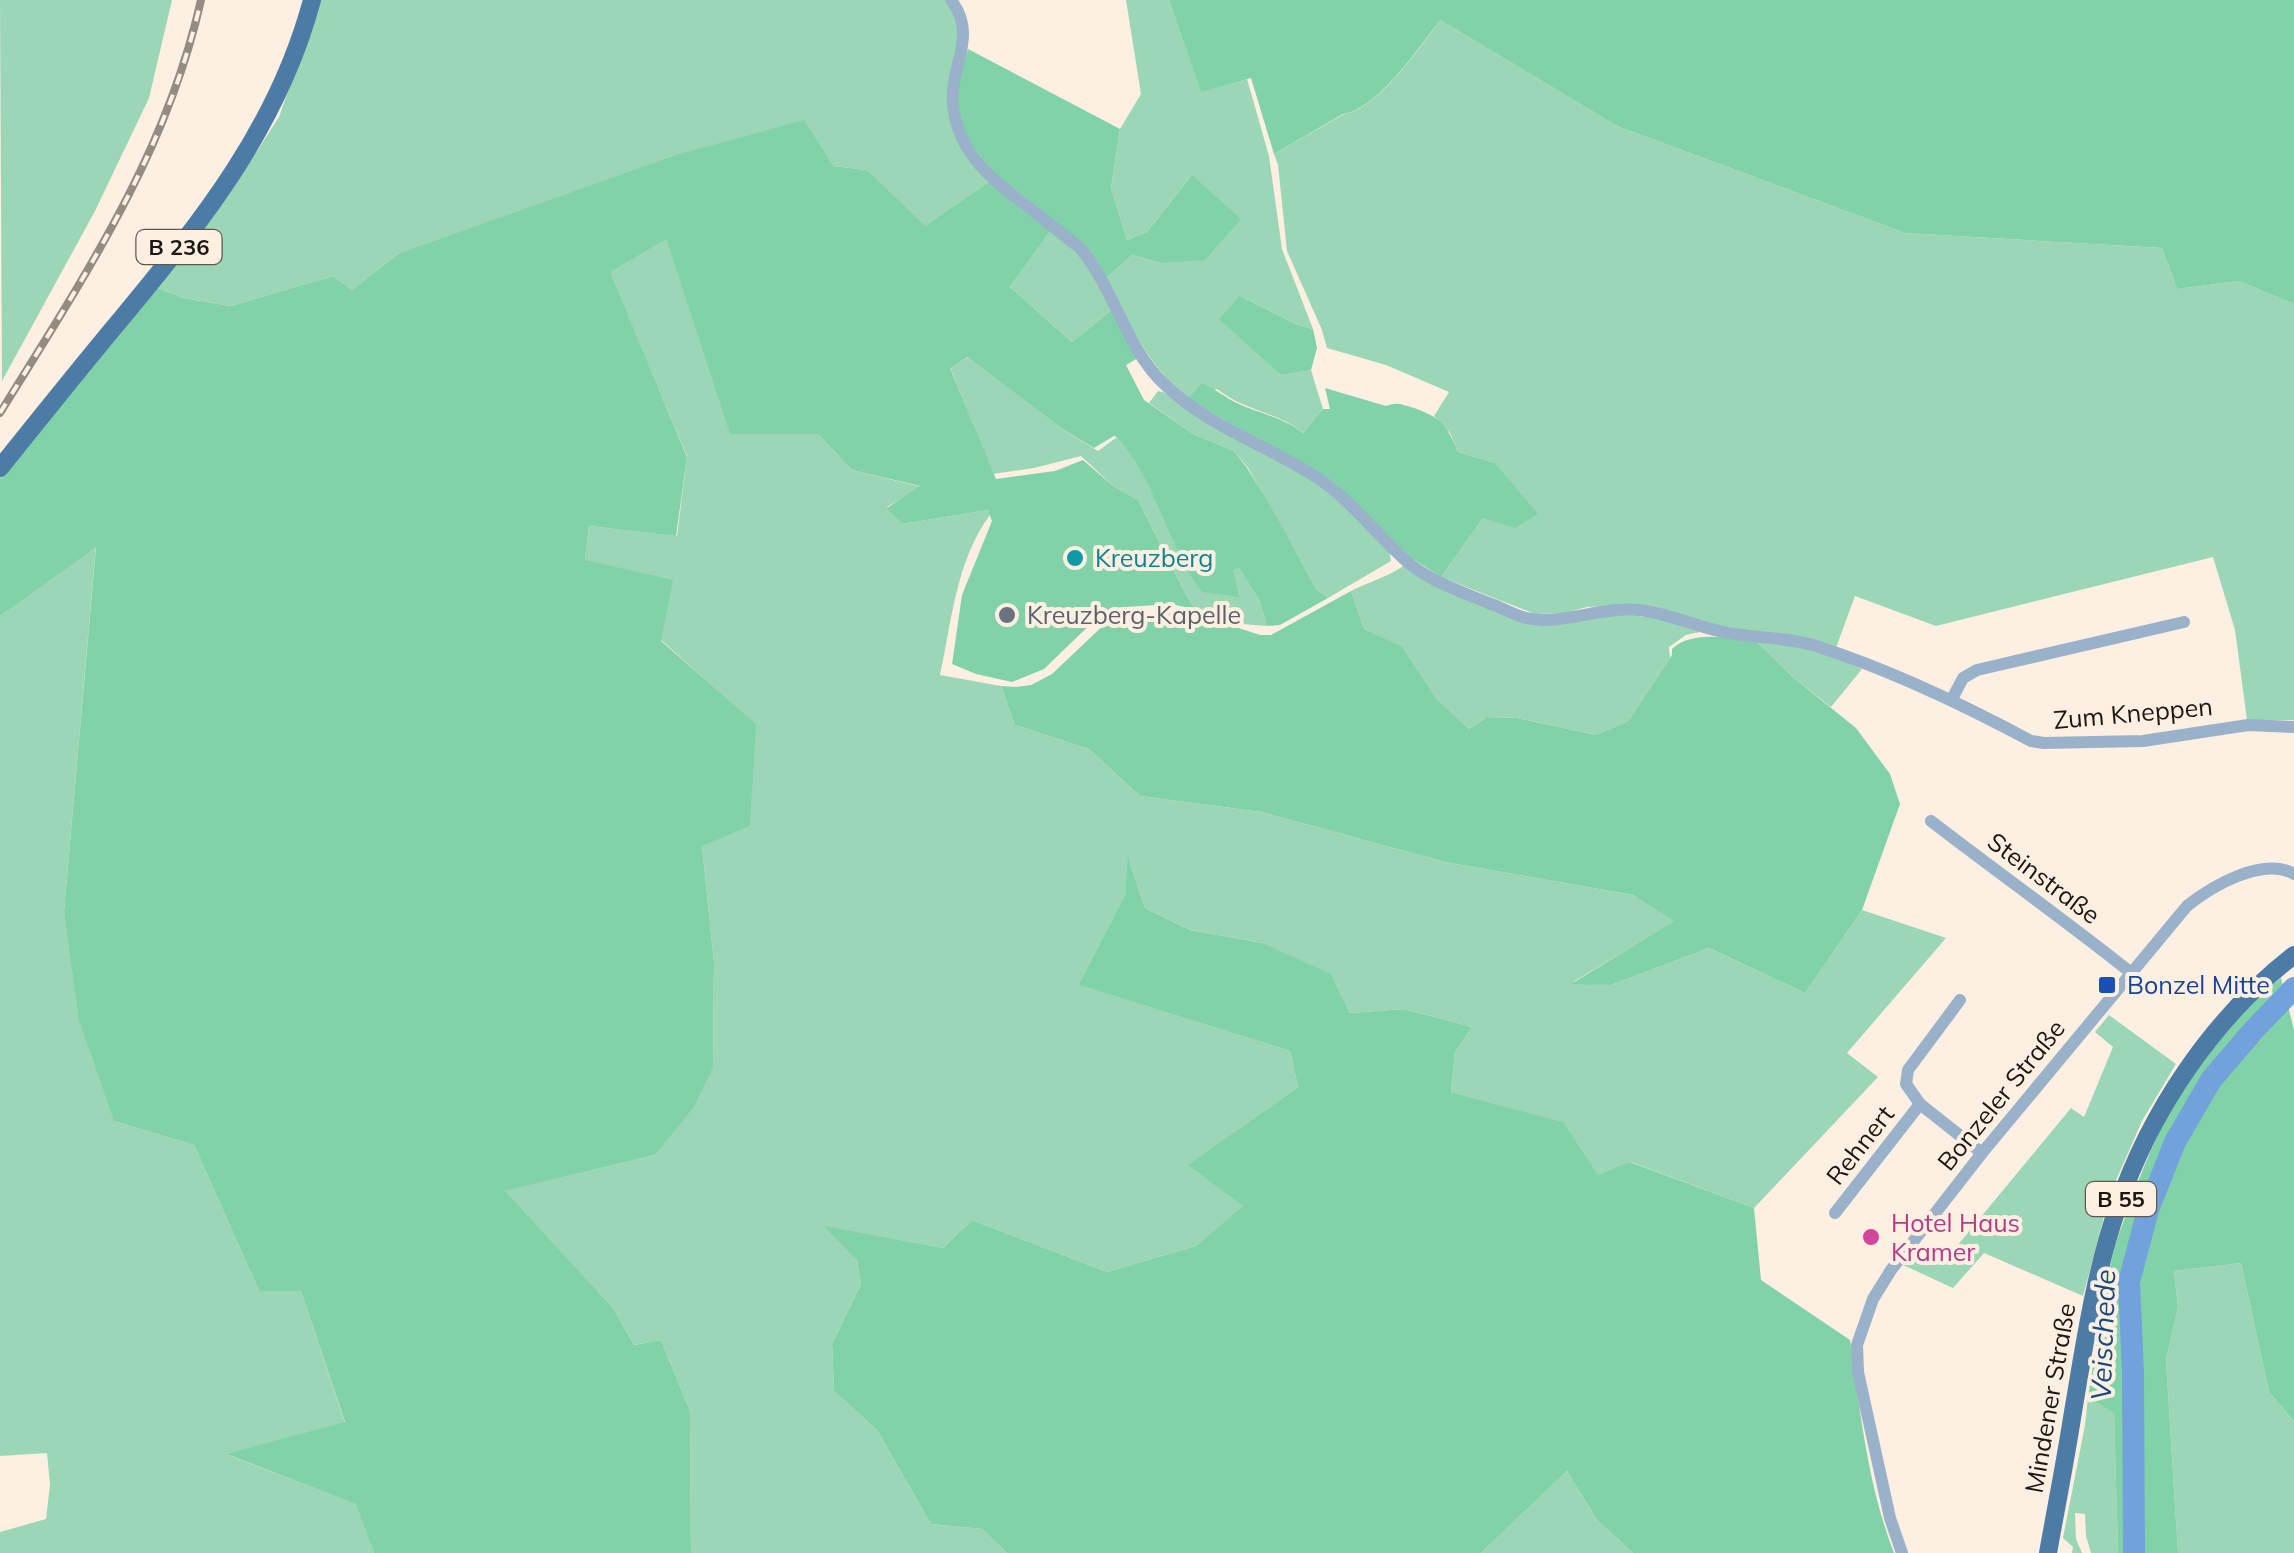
<svg xmlns="http://www.w3.org/2000/svg" width="2294" height="1553" font-family="Mulish,sans-serif">
	<style>
		.green { fill: #9bd7b7 }
		.forest { fill: #82d2a9 }
		.lines { fill: none; stroke-linecap: round; stroke-linejoin: round }
		.river { stroke: #72a2db; stroke-width: 22 }
		.minor { stroke: #99b2ca; stroke-width: 12 }
		.major { stroke: #4c7ca6; stroke-width: 18 }
		.rail-casing { stroke: #948b81; stroke-width: 8 }
		.rail { stroke: #fdefe2; stroke-width: 4; stroke-dasharray: 11; stroke-linecap: butt }
		.culture-dot { fill: #0f9aa8; stroke: #fdefe2; stroke-width: 4 }
		.worship-dot { fill: #6b7280; stroke: #fdefe2; stroke-width: 4 }
		.transit-dot { fill: #1a4fb4; stroke: #fdefe2; stroke-width: 4 }
		.hotel-dot { fill: #d1479c; stroke: #fdefe2; stroke-width: 4 }
		.labels { text-anchor: middle; stroke-width: 8; stroke-linejoin: round; paint-order: stroke }
		.shield { fill: #fdefe2; stroke: #605850; stroke-width: 2.5 }
		.shield-label { font-size: 22px; font-weight: bold; fill: #1c1711 }
		.culture-label { font-size: 25px; fill: #0d838f; stroke: #fdefe2; text-anchor: start }
		.worship-label { font-size: 25px; fill: #5b616d; stroke: #fdefe2; text-anchor: start }
		.street-label { font-size: 25px; fill: #1c1711; stroke: #fdefe2 }
		.transit-label { font-size: 25px; fill: #164399; stroke: #fdefe2; text-anchor: start }
		.hotel-label { font-size: 25px; fill: #b23c85; stroke: #fdefe2; text-anchor: start }
		.water-label { font-size: 28px; font-style: italic; fill: #18487d; stroke: #fdefe2 }
	</style>
	<rect width="100%" height="100%" fill="#fdefe2"/>
	<g class="green">
		<polygon points="0,0 172,0 149,98 95,211 2,381"/>
		<polygon points="320,0 946,0 957,13 969,159 989,183 924,227 867,170 833,166 398,254 352,290 333,276 231,306 183,298 155,287 228,196 279,117"/>
		<path d="M 1126,0 L 1169,0 L 1201,91 L 1247,79 L 1269,156 L 1282,249 L 1313,329 L 1298,325 L 1240,296 L 1280,375 L 1311,370 L 1323,409 L 1303,433 C 1276,411 1246,412 1217,389 L 1188,399 C 1147,364 1130,325 1106,278 L 1132,255 L 1160,263 L 1192,175 L 1147,232 L 1127,240 L 1111,188 L 1120,129 L 1141,94 Z"/>
		<path d="M 1440,20 L 1617,126 L 1905,233 L 2162,248 L 2177,289 L 2239,281 L 2294,304 L 2294,720 L 2247,720 L 2235,630 L 2213,557 L 1936,626 L 1855,596 L 1833,656 L 1862,669 L 1831,707 L 1794,678 L 1754,639 L 1726,627 L 1619,605 L 1587,607 L 1565,613 L 1535,614 L 1441,577 L 1483,518 L 1495,463 L 1458,452 L 1450,433 L 1434,416 L 1449,392 L 1386,365 L 1327,348 L 1322,330 L 1287,251 L 1278,165 L 1274,154 L 1344,114 C 1378,109 1420,47 1440,20 Z"/>
		<polygon points="1052,228 1086,257 1114,308 1072,342 1010,287"/>
		<path d="M 666,238 L 730,433 L 818,434 L 852,470 L 922,487 L 887,507 L 902,524 L 988,510 L 990,515 C 956,561 952,620 940,675 L 1001,686 L 1015,725 L 1089,749 L 1140,796 L 1262,812 L 1445,862 L 1633,895 L 1675,921 L 1573,982 L 1611,985 L 1709,948 L 1805,993 L 1862,910 L 1946,938 L 1847,1053 L 1878,1077 L 1754,1208 L 1631,1162 L 1598,1176 L 1562,1122 L 1451,1092 L 1455,1052 L 1472,1027 L 1404,1009 L 1349,1013 L 1262,943 L 1190,930 L 1145,908 L 1129,860 L 1125,895 L 1080,985 L 1290,1051 L 1298,1087 L 1189,1165 L 1244,1206 L 1196,1246 L 1107,1272 L 972,1220 L 943,1248 L 826,1227 L 857,1261 L 861,1284 L 832,1344 L 834,1391 L 877,1430 L 931,1524 L 982,1529 L 1007,1553 L 691,1553 L 690,1411 L 661,1340 L 634,1345 L 613,1308 L 504,1191 L 655,1155 L 713,1067 L 714,962 L 702,846 L 756,725 L 661,640 L 585,560 L 589,526 L 677,536 L 687,456 L 609,272 Z"/>
		<polygon points="969,357 1061,428 1098,451 1117,437 1134,456 1161,509 1240,596 1232,571 1239,566 1259,600 1267,626 1242,624 1195,609 1185,593 1138,500 1113,486 1081,456 1034,468 993,474 950,367"/>
		<path d="M 1158,391 L 1163,392 C 1214,430 1277,452 1328,492 C 1349,509 1369,531 1389,550 L 1391,561 L 1328,598 L 1316,589 L 1248,468 L 1234,451 L 1193,434 L 1149,403 Z"/>
		<polygon points="96,545 64,911 114,1121 194,1145 259,1291 301,1291 345,1423 228,1455 357,1504 374,1553 0,1553 0,1532 46,1519 50,1485 47,1453 0,1456 0,616"/>
		<path d="M 1403,566 L 1526,621 L 1615,613 L 1662,619 L 1700,632 L 1686,635 L 1669,647 L 1670,658 L 1628,721 L 1596,735 L 1517,718 L 1487,717 L 1469,729 L 1436,698 L 1399,646 L 1364,629 L 1351,591 C 1366,583 1392,575 1403,566 Z"/>
		<polygon points="2109,1015 2176,1064 2142,1121 2110,1194 2083,1296 1984,1253 1953,1288 1903,1265 1917,1248 1942,1264 2071,1108 2084,1117 2113,1047 2095,1032"/>
		<polygon points="2241,1263 2269,1392 2294,1421 2294,1553 2178,1553 2166,1360 2178,1307 2174,1271"/>
		<polygon points="2088,1397 2114,1412 2118,1553 2091,1553 2086,1536 2085,1514 2075,1513 2076,1539 2082,1553 2072,1553 2073,1547 2063,1538 2085,1425"/>
		<polygon points="1567,1471 1597,1520 1633,1553 1481,1553"/>
	</g>
	<g class="forest">
		<path d="M 1169,0 L 2294,0 L 2294,304 L 2239,281 L 2177,289 L 2162,248 L 1905,233 L 1617,126 L 1440,20 C 1419,47 1378,109 1343,114 L 1274,154 L 1251,78 L 1201,92 Z"/>
		<path d="M 968,49 L 1120,129 L 1111,188 L 1127,240 L 1147,232 L 1192,175 L 1241,219 L 1205,260 L 1160,263 L 1132,255 L 1106,278 L 1055,224 L 1010,287 L 1072,342 L 1114,308 L 1138,358 L 1126,365 L 1144,400 L 1193,434 L 1234,451 L 1247,468 L 1271,507 L 1316,589 L 1328,598 L 1280,625 L 1267,626 L 1259,600 L 1239,567 L 1233,571 L 1240,597 L 1202,592 C 1166,544 1158,483 1117,437 L 1114,436 L 1094,448 L 1061,428 L 968,357 L 950,368 L 996,479 L 1055,471 L 1083,460 L 1113,486 L 1138,500 L 1185,593 L 1195,609 L 1170,604 L 1113,608 L 1100,615 L 1044,669 L 1012,682 L 976,674 L 952,664 L 962,595 L 992,521 L 988,510 L 902,524 L 887,508 L 920,486 L 852,470 L 818,434 L 730,434 L 666,239 L 610,272 L 687,457 L 676,536 L 589,526 L 585,560 L 673,580 L 661,641 L 756,724 L 750,826 L 702,846 L 714,962 L 713,1067 L 693,1108 L 655,1155 L 505,1191 L 613,1308 L 634,1345 L 661,1340 L 690,1411 L 691,1553 L 374,1553 L 356,1504 L 226,1454 L 345,1422 L 301,1291 L 259,1291 L 194,1145 L 114,1121 L 79,1020 L 64,911 L 96,547 L 0,616 L 0,478 L 88,366 L 155,287 L 183,298 L 231,306 L 333,276 L 352,290 L 398,254 L 676,155 L 804,120 L 833,166 L 867,170 L 925,226 L 997,177 L 968,141 L 954,96 Z"/>
		<polygon points="1240,296 1298,325 1313,329 1317,348 1311,370 1281,375 1219,319"/>
		<path d="M 1202,383 C 1216,389 1224,397 1237,403 C 1260,414 1283,417 1303,433 L 1323,409 L 1330,409 L 1325,388 L 1386,406 C 1397,402 1400,404 1411,407 C 1440,417 1446,423 1458,452 L 1495,463 L 1538,514 L 1515,528 L 1483,518 L 1441,577 L 1410,557 L 1373,522 L 1260,441 L 1188,399 Z"/>
		<path d="M 1351,591 L 1364,629 L 1401,646 L 1436,698 L 1469,729 L 1487,717 L 1517,718 L 1596,735 L 1628,721 L 1672,655 L 1672,649 C 1692,630 1728,639 1754,639 L 1794,678 L 1856,728 L 1890,774 L 1900,804 L 1862,910 L 1805,993 L 1709,948 L 1611,985 L 1571,984 L 1674,921 L 1633,895 L 1445,862 L 1262,812 L 1140,796 L 1089,749 L 1015,725 L 1001,686 L 1015,687 L 1031,685 L 1052,674 L 1108,621 L 1124,617 L 1170,612 L 1199,615 L 1260,635 L 1271,635 Z"/>
		<path d="M 1128,857 L 1145,908 L 1190,930 L 1262,943 L 1331,974 L 1349,1013 L 1404,1009 L 1472,1027 L 1455,1052 L 1451,1092 L 1563,1122 L 1598,1175 L 1630,1162 L 1754,1208 L 1761,1280 L 1850,1340 C 1860,1411 1868,1486 1894,1553 L 1633,1553 L 1597,1520 L 1567,1471 L 1481,1553 L 1007,1553 L 982,1529 L 931,1524 L 877,1430 L 834,1391 L 832,1344 L 861,1284 L 857,1261 L 824,1226 L 943,1248 L 972,1220 L 1107,1272 L 1196,1246 L 1243,1206 L 1188,1165 L 1298,1087 L 1290,1051 L 1079,985 L 1125,895 Z"/>
		<path d="M 2281,978 L 2294,1030 L 2294,1421 L 2269,1392 L 2241,1263 L 2174,1271 L 2178,1307 L 2166,1360 L 2178,1553 L 2118,1553 L 2114,1413 L 2088,1397 C 2096,1350 2102,1301 2113,1254 C 2117,1237 2124,1220 2130,1204 C 2160,1117 2207,1035 2281,978 Z"/>
	</g>
	<g class="lines">
		<polyline class="river" points="2134,1553 2133,1373 2129,1282 2148,1210 2175,1142 2211,1080 2252,1032 2294,988"/>
		<g class="minor">
			<path d="M 951,0 C 979,37 949,66 953,105 C 958,157 998,184 1036,213 C 1050,224 1064,236 1079,247 C 1114,287 1124,344 1162,382 C 1205,425 1265,444 1316,477 C 1349,498 1374,532 1404,559 C 1428,581 1462,592 1491,604 C 1503,608 1514,615 1526,618 C 1559,626 1602,606 1639,610 C 1666,613 1693,625 1719,631 C 1751,639 1784,636 1816,646 C 1891,670 1962,704 2031,741 L 2044,743 L 2143,741 L 2248,725 L 2294,727"/>
			<polyline points="1952,699 1963,678 1977,670 2184,622"/>
			<path d="M 1931,821 C 1997,872 2065,920 2130,972"/>
			<polyline points="1960,1000 1908,1070 1906,1084 1920,1104 1982,1153"/>
			<polyline points="1835,1213 1920,1104"/>
			<path d="M 1902,1553 L 1890,1518 L 1858,1372 L 1857,1345 L 1873,1299 L 1891,1270 L 1982,1153 L 2187,906 C 2212,886 2263,856 2294,874"/>
		</g>
		<g class="major">
			<path d="M 0,468 C 40,418 80,368 121,319 C 203,220 278,127 312,0"/>
			<path d="M 2048,1553 C 2056,1508 2065,1463 2072,1418 C 2084,1348 2094,1276 2117,1209 C 2150,1111 2213,1018 2294,955"/>
		</g>
		<defs>
			<path id="rail" d="M 0,413 C 82,280 166,156 201,0"/>
		</defs>
		<use href="#rail" class="rail-casing"/>
		<use href="#rail" class="rail"/>
	</g>
	<circle class="culture-dot" cx="1075" cy="558" r="10"/>
	<circle class="worship-dot" cx="1007" cy="615" r="10"/>
	<rect class="transit-dot" x="2097" y="975" width="20" height="20" rx="5"/>
	<circle class="hotel-dot" cx="1871" cy="1237" r="10"/>
	<g class="labels">
		<g class="shield">
			<rect x="136.5" y="230" width="85" height="34" rx="8"/>
			<rect x="2086" y="1182" width="70" height="34" rx="8"/>
		</g>
		<g class="shield-label">
			<text x="179" y="255">B 236</text>
			<text x="2121" y="1207">B 55</text>
		</g>
		<g class="culture-label">
			<text x="1095" y="567">Kreuzberg</text>
		</g>
		<g class="worship-label">
			<text x="1027" y="624">Kreuzberg-Kapelle</text>
		</g>
		<g class="street-label">
			<text transform="translate(2133 713) rotate(-5)" y="9">Zum Kneppen</text>
			<text transform="translate(2044 878) rotate(37)" y="9">Steinstraße</text>
			<text transform="translate(2001 1095) rotate(-51)" y="9">Bonzeler Straße</text>
			<text transform="translate(1860 1145) rotate(-52)" y="9">Rehnert</text>
			<text transform="translate(2050 1398) rotate(-80)" y="9">Mindener Straße</text>
		</g>
		<g class="transit-label">
			<text x="2127" y="994">Bonzel Mitte</text>
		</g>
		<g class="hotel-label">
			<text x="1891" y="1232">Hotel Haus<tspan x="1891" dy="29">Kramer</tspan></text>
		</g>
		<g class="water-label">
			<text transform="translate(2103 1335) rotate(-88)" y="10">Veischede</text>
		</g>
	</g>
</svg>
